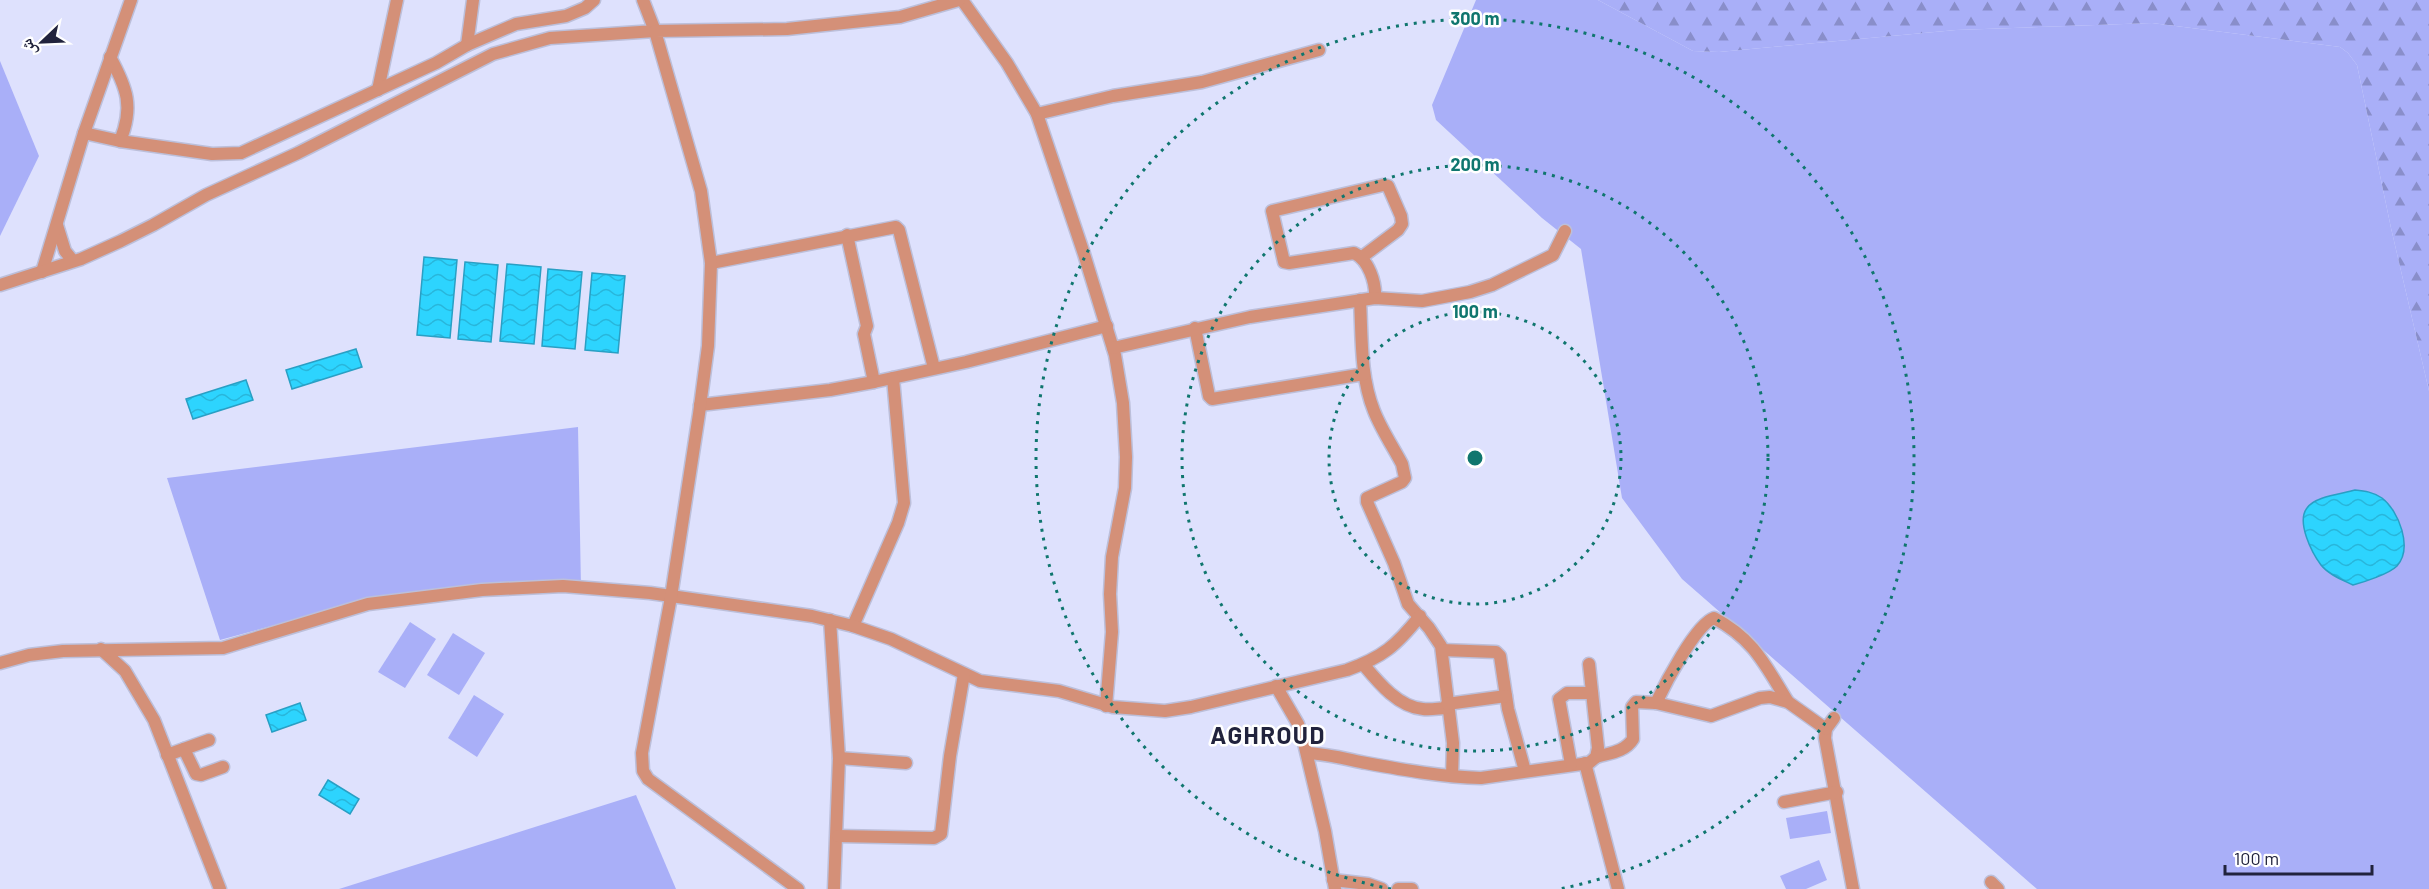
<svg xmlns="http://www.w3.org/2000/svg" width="2429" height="889" font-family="Barlow,'Noto Naskh Arabic',sans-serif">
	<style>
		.green { fill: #a9aff8 }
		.forest { fill: url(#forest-firs) }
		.water { fill: url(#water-waves); stroke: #299fc4; stroke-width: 1.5 }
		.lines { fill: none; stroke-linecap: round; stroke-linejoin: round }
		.street-casing { stroke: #bcbfda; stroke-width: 15 }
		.street { stroke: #d49078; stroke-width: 12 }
		.ring { fill: none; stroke: #0f766e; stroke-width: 3; stroke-dasharray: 3 6 }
		.labels { text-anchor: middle; stroke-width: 5; stroke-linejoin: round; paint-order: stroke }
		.district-label { font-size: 24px; font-weight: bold; letter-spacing: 1.5px; fill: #21233d; stroke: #fff }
		.centre { fill: #0f766e; stroke: #fff; stroke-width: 3 }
		.ring-label { font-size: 18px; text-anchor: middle; font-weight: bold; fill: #0f766e; stroke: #fff; stroke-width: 5; stroke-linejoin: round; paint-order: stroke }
	</style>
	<defs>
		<pattern id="forest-firs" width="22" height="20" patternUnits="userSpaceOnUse" patternTransform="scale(1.5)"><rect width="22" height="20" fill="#a9aff8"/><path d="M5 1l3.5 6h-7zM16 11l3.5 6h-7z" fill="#898eca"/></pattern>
		<pattern id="water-waves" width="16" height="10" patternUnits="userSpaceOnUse" patternTransform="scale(1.5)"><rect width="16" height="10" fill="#2dd4fe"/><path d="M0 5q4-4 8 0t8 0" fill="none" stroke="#28b6db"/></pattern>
	</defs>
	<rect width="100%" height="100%" fill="#dee1fd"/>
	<g class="green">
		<polygon points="1476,0 1598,0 1693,51 1719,52 1956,30 2152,23 2340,47 2348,53 2357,65 2391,228 2429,391 2429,889 2037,889 1682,579 1622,498 1581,249 1542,218 1436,120 1432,105"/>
		<polygon points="0,61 39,156 0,236"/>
		<polygon points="578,427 581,588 363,601 220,640 167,478"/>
		<polygon points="410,622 436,639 405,688 378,672"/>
		<polygon points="453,633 485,653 459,695 427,675"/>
		<polygon points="474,695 504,714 477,757 448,738"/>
		<polygon points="636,795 676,889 339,889"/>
		<polygon points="1827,811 1831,833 1790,839 1786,818"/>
		<polygon points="1819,860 1827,880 1806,889 1786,889 1780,876"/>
	</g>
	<polygon class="forest" points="1598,0 2429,0 2429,391 2391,228 2357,65 2348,53 2340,47 2152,23 1956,30 1719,52 1693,51"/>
	<g class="water">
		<polygon points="424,257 457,260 450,338 417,335"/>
		<polygon points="465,262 498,265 491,342 458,339"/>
		<polygon points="507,264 541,267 534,344 500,341"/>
		<polygon points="548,269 582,272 575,349 542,346"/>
		<polygon points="592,273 625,276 618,353 585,350"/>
		<polygon points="356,349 362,367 292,389 286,370"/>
		<polygon points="246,380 253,400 193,419 186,399"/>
		<path d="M 2355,490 C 2365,491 2373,492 2382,498 C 2399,511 2413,548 2397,566 C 2389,574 2364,582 2353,585 C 2343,580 2329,575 2321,565 C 2312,553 2296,522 2307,508 C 2315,496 2342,494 2355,490 Z"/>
		<polygon points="300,703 306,720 272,732 266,715"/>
		<polygon points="328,780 359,799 350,814 319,795"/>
	</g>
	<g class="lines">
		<defs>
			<g id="street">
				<polyline points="962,0 1007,63 1037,114 1084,254 1115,355 1123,403 1126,457 1125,488 1112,557 1110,594 1112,632 1106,706"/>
				<polyline points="467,45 473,0"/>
				<polyline points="378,90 397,0"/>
				<polyline points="1037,114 1113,96 1202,82 1319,50"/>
				<path d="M 84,133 L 120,141 C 134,107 127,88 110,57"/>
				<polyline points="120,141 212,154 241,153 436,63 467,45 516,24 566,16 585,8 594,0"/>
				<polyline points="57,225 65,251 73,261"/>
				<polyline points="847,235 867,326 864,334 874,382"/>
				<path d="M 1362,257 L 1398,230 L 1402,224 L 1401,216 L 1388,186 L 1383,185 L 1272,211 L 1284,262 L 1289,263 L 1354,253 C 1369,260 1376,283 1375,298"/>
				<polyline points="711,263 896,227 899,230 934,368"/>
				<polyline points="42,272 84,133 131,0"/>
				<polyline points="0,285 81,259 121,241 153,225 206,195 298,153 493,54 550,38 655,31 643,0"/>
				<path d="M 1360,300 C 1362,337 1360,376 1374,411 C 1381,429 1393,447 1402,464 L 1405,478 L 1402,482 L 1367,498 L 1367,502 L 1394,563 L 1408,604 L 1429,628 L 1441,646 L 1453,743 L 1452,776"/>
				<polyline points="1195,328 1209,396 1212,399 1364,374"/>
				<polyline points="1113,348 1250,317 1375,298 1422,301 1470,292 1492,285 1553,255 1565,231"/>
				<polyline points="700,405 830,390 874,382 966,362 1107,326"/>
				<polyline points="830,620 839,758 834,889"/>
				<polyline points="853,626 898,523 904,503 893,378"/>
				<polyline points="101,649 125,671 154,720 220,889"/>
				<polyline points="1442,650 1496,652 1500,656 1508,709 1525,771"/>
				<path d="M 0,663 L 29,655 L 63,651 L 223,648 L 368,604 L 482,590 L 563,586 L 650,593 L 812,616 L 853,626 L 891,639 L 980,681 L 1059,691 L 1113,707 L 1165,711 L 1191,707 L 1347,670 C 1383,657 1396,646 1420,616"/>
				<path d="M 1363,664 C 1378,682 1398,707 1423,709 C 1431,710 1440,708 1447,708"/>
				<polyline points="1276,686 1298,724 1303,739 1325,831 1335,889"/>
				<path d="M 1656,703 C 1665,684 1696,624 1714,618 C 1754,639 1765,665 1788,702"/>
				<polyline points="1447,704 1506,696"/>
				<polyline points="1834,718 1826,729 1825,738 1853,889"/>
				<polyline points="184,749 196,774 201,775 223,767"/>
				<path d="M 1307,753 C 1328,754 1346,759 1366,763 C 1404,770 1443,777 1481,778 L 1589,763 L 1596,757 L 1598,748 L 1589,664"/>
				<polyline points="167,755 209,740"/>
				<path d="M 1596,757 C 1609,753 1625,752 1633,739 L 1632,707 L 1636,702 L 1656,703 L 1711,716 L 1760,698 L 1770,697 L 1788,702 L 1826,729"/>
				<polyline points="839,758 906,763"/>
				<polyline points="1585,763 1618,889"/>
				<polyline points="1571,764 1559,699 1567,693 1592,693"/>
				<polyline points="1784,802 1837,792"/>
				<polyline points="838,836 934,838 941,834 950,756 964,674"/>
				<polyline points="1333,880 1368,884 1382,889"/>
				<polyline points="1991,882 1998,889"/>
				<polyline points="798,889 648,779 643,771 642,753 671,597 699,414 708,346 711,263 701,191 655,31 787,29 900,17 959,0"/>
				<polyline points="1398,889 1412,889"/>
			</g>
		</defs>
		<use href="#street" class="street-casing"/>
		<use href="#street" class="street"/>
	</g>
	<g class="ring">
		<circle cx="1475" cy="458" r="146"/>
		<circle cx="1475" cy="458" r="293"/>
		<path d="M1391 889A439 439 0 1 1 1559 889"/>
	</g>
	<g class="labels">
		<g class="district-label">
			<text x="1268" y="744">AGHROUD</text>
		</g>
	</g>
	<circle cx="1475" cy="458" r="9" class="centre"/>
	<g class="ring-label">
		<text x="1475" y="25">300 m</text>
		<text x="1475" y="171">200 m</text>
		<text x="1475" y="318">100 m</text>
	</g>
	<g transform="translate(42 42) rotate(247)" stroke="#ffffff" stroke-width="4.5" paint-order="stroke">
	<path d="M0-4.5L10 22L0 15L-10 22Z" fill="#21233d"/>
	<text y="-9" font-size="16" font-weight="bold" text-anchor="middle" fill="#21233d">ش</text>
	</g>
	<path d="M2225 865v9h147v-9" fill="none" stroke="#21233d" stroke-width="3"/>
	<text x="2234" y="865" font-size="18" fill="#21233d" stroke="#ffffff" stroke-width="4.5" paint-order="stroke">100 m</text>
</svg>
